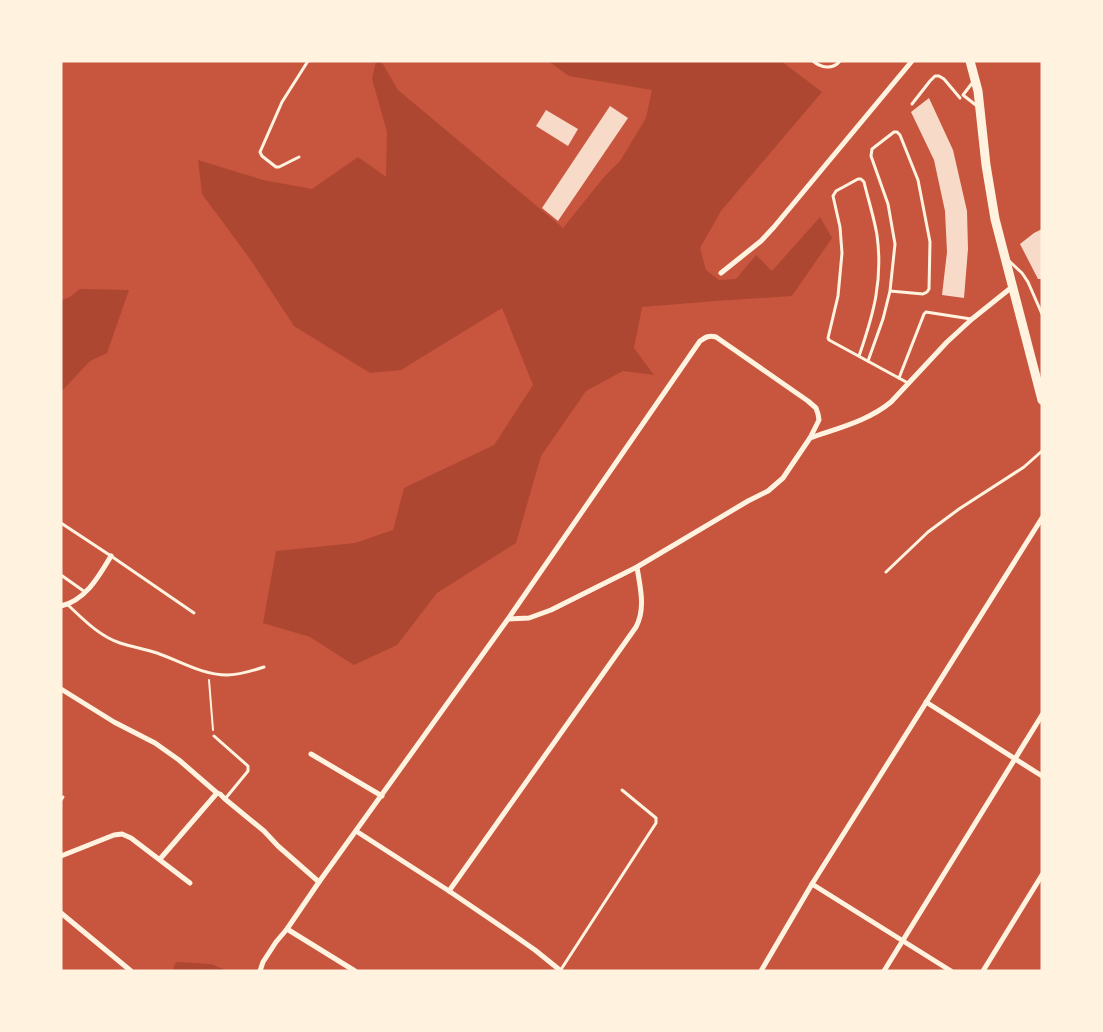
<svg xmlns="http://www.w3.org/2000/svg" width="1103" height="1032" font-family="'Alegreya Sans',sans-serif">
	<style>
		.green { fill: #ae4732 }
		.building { fill: #f7dbc8 }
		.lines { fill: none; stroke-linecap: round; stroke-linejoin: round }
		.path { stroke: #fff3e0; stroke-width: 2 }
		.service { stroke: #fff3e0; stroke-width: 3 }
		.minor { stroke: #fff3e0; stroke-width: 5 }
		.secondary { stroke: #fff3e0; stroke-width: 9 }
	</style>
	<rect width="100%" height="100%" fill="#c8553d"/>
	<g class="green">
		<polygon points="376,61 381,61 398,90 563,228 604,177 620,161 646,118 652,90 569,76 548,61 781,61 822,92 721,211 700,248 706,270 719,280 736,279 756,255 772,271 820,217 832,238 792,296 715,301 642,307 634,348 654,375 623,371 586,391 541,456 516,543 437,593 397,645 354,665 310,637 263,623 276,551 355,543 393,530 404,488 494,445 533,385 502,308 401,370 370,373 294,326 250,259 202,194 198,160 263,180 312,189 358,157 386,177 387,132 372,79"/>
		<polygon points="80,289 129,290 107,353 90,361 61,392 61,300 70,297"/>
		<polygon points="176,962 211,964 228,971 172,971"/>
	</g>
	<g class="building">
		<polygon points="929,98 953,150 967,211 968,249 964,298 942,295 947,252 945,211 934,160 911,112"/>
		<polygon points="610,106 628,118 558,221 542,208"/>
		<polygon points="546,110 578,129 568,146 536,126"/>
		<polygon points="1042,229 1042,279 1038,279 1020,244 1034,233"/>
	</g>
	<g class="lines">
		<polyline class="path" points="209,680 213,730"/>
		<g class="service">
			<path d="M 813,61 C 821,68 833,70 840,61"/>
			<polyline points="973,82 963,95 977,106"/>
			<polyline points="912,104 930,81 935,76 939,76 944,79 960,98"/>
			<polyline points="299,157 279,167 276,167 262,156 260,152 282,102 308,61"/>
			<polyline points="1008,260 1022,273 1028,282 1042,314"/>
			<path d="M 859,356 C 874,313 883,280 877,235 C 874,217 868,199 864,182 L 861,179 L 858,179 L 836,191 L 833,196 L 840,227 L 842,253 L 838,296 L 828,338 L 829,340 L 908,383"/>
			<polyline points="868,361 883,319 890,291 895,244 888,204 871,156 872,149 894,132 897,132 900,135 918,180 930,242 929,289 927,292 923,294 890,291"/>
			<polyline points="899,378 924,314 926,312 971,319"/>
			<polyline points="61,523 111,556 194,613"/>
			<polyline points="886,572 928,532 959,509 1024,467 1042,451"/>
			<polyline points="61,575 85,592"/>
			<path d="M 68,605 C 83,619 99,636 120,643 C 132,647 145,649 157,653 C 180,661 202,675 227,675 C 239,675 252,671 264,667"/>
			<polyline points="214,736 248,766 248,771 225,799"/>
			<polyline points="61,800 63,797"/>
			<polyline points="560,971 656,823 656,818 622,790"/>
		</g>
		<g class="minor">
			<polyline points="721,273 761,241 774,227 912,61"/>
			<path d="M 810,438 C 838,428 868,421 891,402 L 947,342 L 972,319 L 1012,287"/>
			<path d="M 61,606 C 86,600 99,576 111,556"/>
			<polyline points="61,689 114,722 155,743 179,760 217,793 220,794 225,799 264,831 278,846 319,882"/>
			<polyline points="926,702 1042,776"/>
			<polyline points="311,754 382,796"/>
			<polyline points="356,831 449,891 515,936 535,950 561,971"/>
			<polyline points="61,856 114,835 122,834 131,838 190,883"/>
			<polyline points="160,859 217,793"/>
			<polyline points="812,884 951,971"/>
			<path d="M 449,891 L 636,627 C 646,608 640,587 637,567"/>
			<polyline points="61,913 131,971"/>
			<polyline points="287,929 355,971"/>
			<path d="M 260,971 L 263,962 L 276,942 L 287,929 L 319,882 L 508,619 L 700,341 C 706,337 709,335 716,337 L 808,401 L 816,408 L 818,414 L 819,420 L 810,438 L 791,466 L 783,478 L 768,491 L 748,501 L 637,567 L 551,610 L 529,618 L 508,619"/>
			<polyline points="761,971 812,884 1042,518"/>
			<polyline points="884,971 1042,715"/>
			<polyline points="983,971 1042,875"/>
		</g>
		<polyline class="secondary" points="970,61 978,91 986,165 995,219 1042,400"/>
	</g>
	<rect width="1103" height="1032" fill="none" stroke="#fff3e0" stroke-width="125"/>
</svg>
